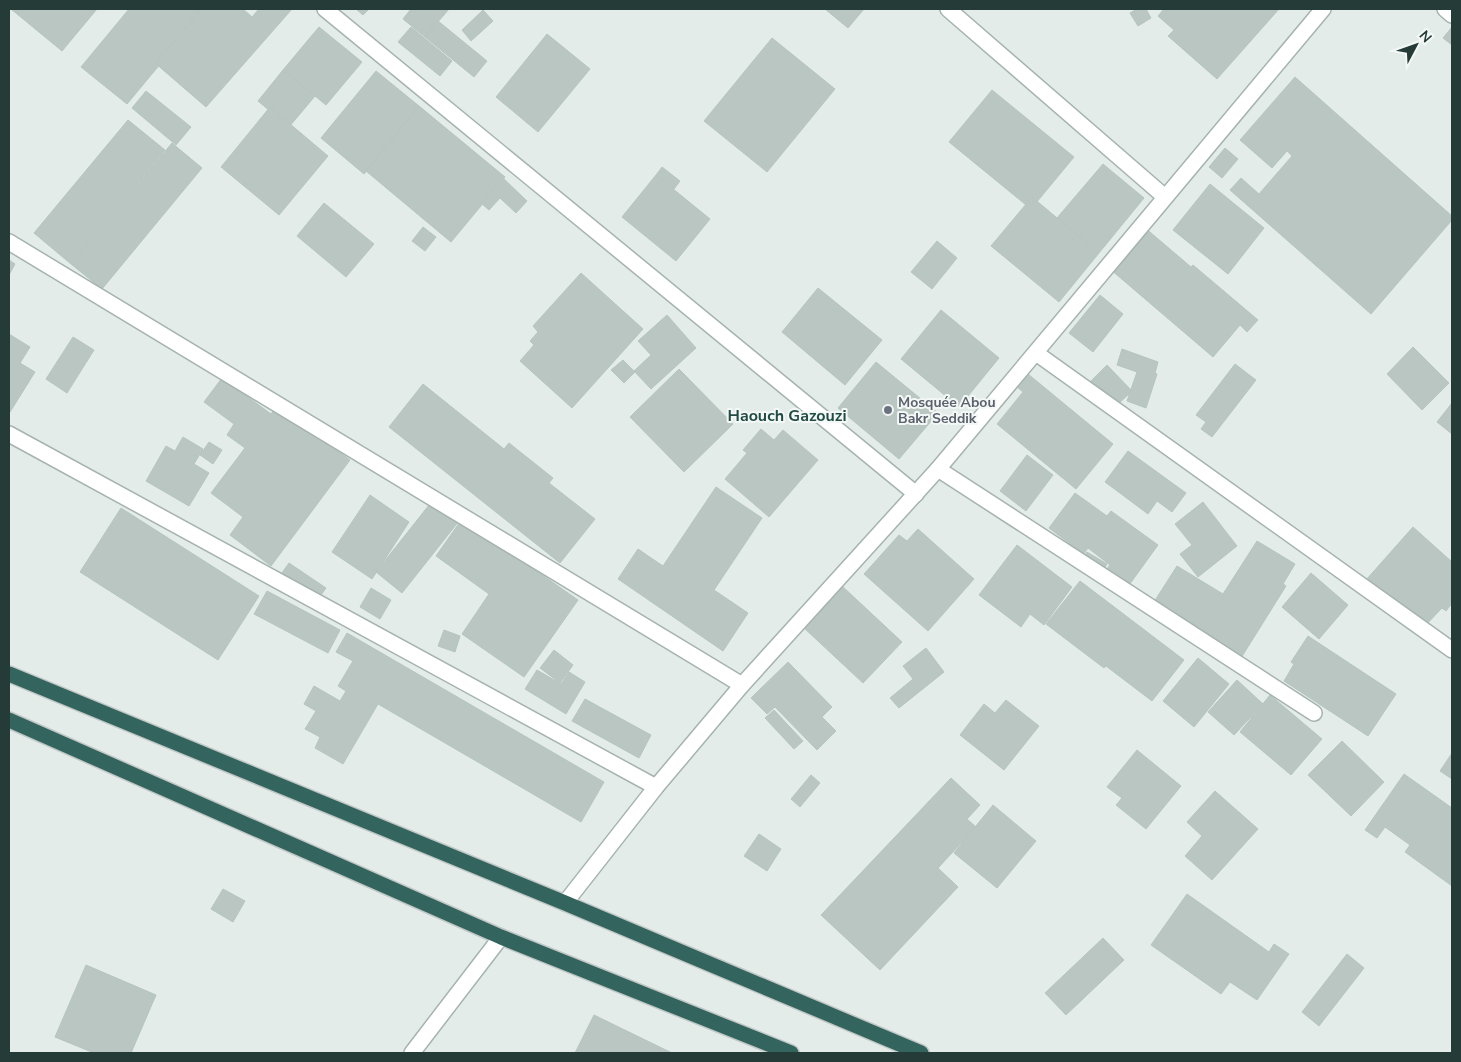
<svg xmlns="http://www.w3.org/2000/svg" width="1461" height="1062" font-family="'Nunito Sans',sans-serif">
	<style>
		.building { fill: #b9c6c2; stroke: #b6c5c0 }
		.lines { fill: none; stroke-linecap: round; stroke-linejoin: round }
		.minor-casing { stroke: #a6b3af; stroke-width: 18 }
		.highway-casing { stroke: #c2c8c7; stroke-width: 18 }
		.minor { stroke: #fff; stroke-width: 15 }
		.highway { stroke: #33655e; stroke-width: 15 }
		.worship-dot { fill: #6b7280; stroke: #f3f8f6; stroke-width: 2 }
		.labels { text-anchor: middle; stroke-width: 4; stroke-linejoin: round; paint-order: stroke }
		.worship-label { font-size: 14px; font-weight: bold; fill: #5b616d; stroke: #f3f8f6; text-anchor: start }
		.quarter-label { font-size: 16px; font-weight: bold; fill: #224b44; stroke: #f3f8f6 }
	</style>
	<rect width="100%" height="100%" fill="#e3ece8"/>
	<g class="building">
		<polygon points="11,9 97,9 62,51"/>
		<polygon points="129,9 206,9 127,104 81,67"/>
		<polygon points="202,9 243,9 252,17 259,9 292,9 206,107 155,63"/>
		<polygon points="356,9 369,9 363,15"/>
		<polygon points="411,9 449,9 425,37 403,19"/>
		<polygon points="825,9 864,9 848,28"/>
		<polygon points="1137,9 1146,9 1151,18 1138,26 1130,13"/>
		<polygon points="1164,9 1279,9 1217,79 1168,36 1174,30 1158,16"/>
		<polygon points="483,10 493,21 471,41 462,30"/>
		<polygon points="438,21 487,61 474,77 425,37"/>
		<polygon points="319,27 362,62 326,105 283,70"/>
		<polygon points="411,27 452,61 440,76 398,42"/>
		<polygon points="1452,27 1452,45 1443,38"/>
		<polygon points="547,34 590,69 538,132 496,97"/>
		<polygon points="772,38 835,89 767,172 704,121"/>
		<polygon points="283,70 315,96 289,127 258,101"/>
		<polygon points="376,71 419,106 364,174 321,138"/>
		<polygon points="1295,77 1452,216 1452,220 1371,314 1230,190 1241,178 1259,194 1292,156 1287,151 1272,168 1240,140"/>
		<polygon points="992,90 1074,157 1031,209 949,142"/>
		<polygon points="146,91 191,127 176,145 132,108"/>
		<polygon points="419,106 505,177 451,242 366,171"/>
		<polygon points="270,107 328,156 279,215 221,167"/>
		<polygon points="128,120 165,150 71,264 34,233"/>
		<polygon points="172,143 202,168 102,289 71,264"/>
		<polygon points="1225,148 1238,159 1222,178 1209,167"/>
		<polygon points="1103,164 1144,198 1099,253 1057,218"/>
		<polygon points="662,167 680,181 674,189 656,175"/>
		<polygon points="656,175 710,219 676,261 622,217"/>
		<polygon points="503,178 527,201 516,213 500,198 489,210 481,203"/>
		<polygon points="1210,184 1264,228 1228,274 1173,230"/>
		<polygon points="1032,197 1099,253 1059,302 991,246"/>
		<polygon points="324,203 374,244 346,277 297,236"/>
		<polygon points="423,227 436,237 425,251 412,241"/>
		<polygon points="1144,227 1191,267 1193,265 1258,320 1247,332 1240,325 1213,357 1110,269"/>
		<polygon points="937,241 957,258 932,289 911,272"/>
		<polygon points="9,260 15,264 9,275"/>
		<polygon points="581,273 643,329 572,408 520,361 534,345 530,341 538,332 533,326"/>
		<polygon points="818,288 882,340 845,385 782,332"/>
		<polygon points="1100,295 1123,314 1093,352 1069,333"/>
		<polygon points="941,310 999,358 959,407 901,359"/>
		<polygon points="667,315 696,348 651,389 634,371 651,355 638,341"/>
		<polygon points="9,334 30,347 20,363 35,372 10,412 9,411"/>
		<polygon points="73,337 94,350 67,393 46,379"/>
		<polygon points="1413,347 1449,383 1422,410 1387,374"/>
		<polygon points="1122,349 1158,362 1155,373 1157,374 1146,408 1127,401 1137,372 1117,365"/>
		<polygon points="623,360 635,372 624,383 611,370"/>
		<polygon points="876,362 938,413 899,459 838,408"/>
		<polygon points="1235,364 1256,380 1212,437 1201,429 1206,422 1196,415"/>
		<polygon points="1107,365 1132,391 1116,406 1091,381"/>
		<polygon points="679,369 733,424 684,472 630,417"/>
		<polygon points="1028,374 1113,444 1076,489 997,424 1023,392 1017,387"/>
		<polygon points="222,378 271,414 277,406 350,460 271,566 230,535 243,517 211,493 245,448 227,435 234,424 204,402"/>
		<polygon points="423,384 504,449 509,443 553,478 549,483 595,519 560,563 389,427"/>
		<polygon points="1452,403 1452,434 1437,422"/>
		<polygon points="761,429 774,440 783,430 818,460 769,517 725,479 747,453 743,450"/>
		<polygon points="183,437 203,449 194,464 209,473 189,506 146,481 166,446 175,451"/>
		<polygon points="209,442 222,450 213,464 200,455"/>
		<polygon points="1128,451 1186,493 1172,512 1157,501 1148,514 1105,482"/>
		<polygon points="1027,455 1053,475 1026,511 1000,491"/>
		<polygon points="716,487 762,518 714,590 748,613 723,651 618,579 638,549 663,566"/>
		<polygon points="1075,493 1107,516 1111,511 1158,545 1124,592 1101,576 1110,565 1088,548 1078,562 1063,551 1069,543 1049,528"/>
		<polygon points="370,495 409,522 372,579 332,552"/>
		<polygon points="433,500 459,521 402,593 376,572"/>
		<polygon points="1203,502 1237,546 1198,577 1180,554 1192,545 1175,524"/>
		<polygon points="121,508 259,596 218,660 80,572"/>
		<polygon points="462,519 578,600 524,677 462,634 489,594 436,556"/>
		<polygon points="1413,527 1452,562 1452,603 1446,611 1442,608 1422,629 1358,589"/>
		<polygon points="918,529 974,579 928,631 864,574 899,535 907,541"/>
		<polygon points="1257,541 1295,564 1283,584 1286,586 1241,658 1154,602 1177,566 1223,594"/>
		<polygon points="1017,545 1072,587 1044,625 1030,614 1021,627 979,595"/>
		<polygon points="1087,552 1107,564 1100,575 1080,562"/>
		<polygon points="289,563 326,588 316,602 279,577"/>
		<polygon points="1311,573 1348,605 1319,639 1282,607"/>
		<polygon points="1080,581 1184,660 1152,701 1106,666 1104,668 1046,624"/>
		<polygon points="842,586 902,642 863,683 803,627"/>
		<polygon points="371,588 391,600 380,619 360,607"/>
		<polygon points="267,591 340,630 328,653 254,614"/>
		<polygon points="444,630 460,636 455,652 438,646"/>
		<polygon points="347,633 604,782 581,822 378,704 343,764 315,748 320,737 305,729 316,711 304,704 314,686 340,701 346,691 338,686 353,661 336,652"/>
		<polygon points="1308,636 1396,694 1368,736 1284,681 1294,664 1291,662"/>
		<polygon points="926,648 944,672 899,708 890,698 913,679 903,666"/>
		<polygon points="554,650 573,665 560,683 540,668"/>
		<polygon points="1198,658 1229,684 1194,727 1163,701"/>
		<polygon points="788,662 832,707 822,717 836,731 817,750 775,707 767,714 751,698"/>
		<polygon points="537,670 561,684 569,672 585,682 566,714 525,689"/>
		<polygon points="1237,680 1263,704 1234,735 1208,712"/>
		<polygon points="1270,695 1322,739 1291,775 1240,732"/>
		<polygon points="585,699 651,735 639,758 572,721"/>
		<polygon points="1006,700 1039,726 1004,770 960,735 984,704 995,713"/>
		<polygon points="774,710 803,741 794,749 765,718"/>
		<polygon points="1342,741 1384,782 1351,816 1308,775"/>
		<polygon points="1137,750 1181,786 1146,829 1116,805 1122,798 1107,787"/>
		<polygon points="1452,753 1452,779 1440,771"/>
		<polygon points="1404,774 1452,808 1452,886 1405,852 1410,845 1385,827 1377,838 1365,830"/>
		<polygon points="811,775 820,783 800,807 791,799"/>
		<polygon points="951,778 980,805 967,819 976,827 938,868 958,887 880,970 821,915"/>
		<polygon points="1215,791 1258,829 1212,880 1185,856 1202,836 1187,822"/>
		<polygon points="993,805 1036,841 997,888 954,853"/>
		<polygon points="759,834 781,849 767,871 744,856"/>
		<polygon points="223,889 245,901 233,922 211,909"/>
		<polygon points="1187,894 1269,952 1274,944 1289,954 1257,1000 1230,982 1221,994 1151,945"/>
		<polygon points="1103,938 1124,960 1066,1015 1045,993"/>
		<polygon points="1347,954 1364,968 1319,1026 1302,1012"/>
		<polygon points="86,965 156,995 131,1053 94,1053 55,1037"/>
		<polygon points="594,1015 672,1053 575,1053"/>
	</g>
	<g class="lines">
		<defs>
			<g id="minor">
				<polyline points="325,9 916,494"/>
				<polyline points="948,9 1165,197"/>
				<polyline points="1445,9 1452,15"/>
				<polyline points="9,242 742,685"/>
				<polyline points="1036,353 1452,650"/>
				<polyline points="9,434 656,787"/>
				<polyline points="938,469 1314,713"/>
				<polyline points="565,903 656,787 742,685 938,469 1323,9"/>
				<polyline points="412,1053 501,937"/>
			</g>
			<g id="highway">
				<polyline points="9,674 565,903 921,1053"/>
				<polyline points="9,720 501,937 791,1053"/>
			</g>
		</defs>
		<use href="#minor" class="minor-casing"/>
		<use href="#highway" class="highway-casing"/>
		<use href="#minor" class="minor"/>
		<use href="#highway" class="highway"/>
	</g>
	<circle class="worship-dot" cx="888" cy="410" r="5"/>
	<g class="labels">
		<g class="worship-label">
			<text x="898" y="407">Mosquée Abou<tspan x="898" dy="16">Bakr Seddik</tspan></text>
		</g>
		<g class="quarter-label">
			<text x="787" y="421">Haouch Gazouzi</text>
		</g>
	</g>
	<rect width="1461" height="1062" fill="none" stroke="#253b37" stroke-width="20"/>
	<g transform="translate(1416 45) rotate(49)" stroke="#f3f8f6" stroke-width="4" paint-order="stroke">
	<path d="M0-4L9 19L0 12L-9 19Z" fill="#253b37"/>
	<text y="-8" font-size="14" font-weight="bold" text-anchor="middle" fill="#253b37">N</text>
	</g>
</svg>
